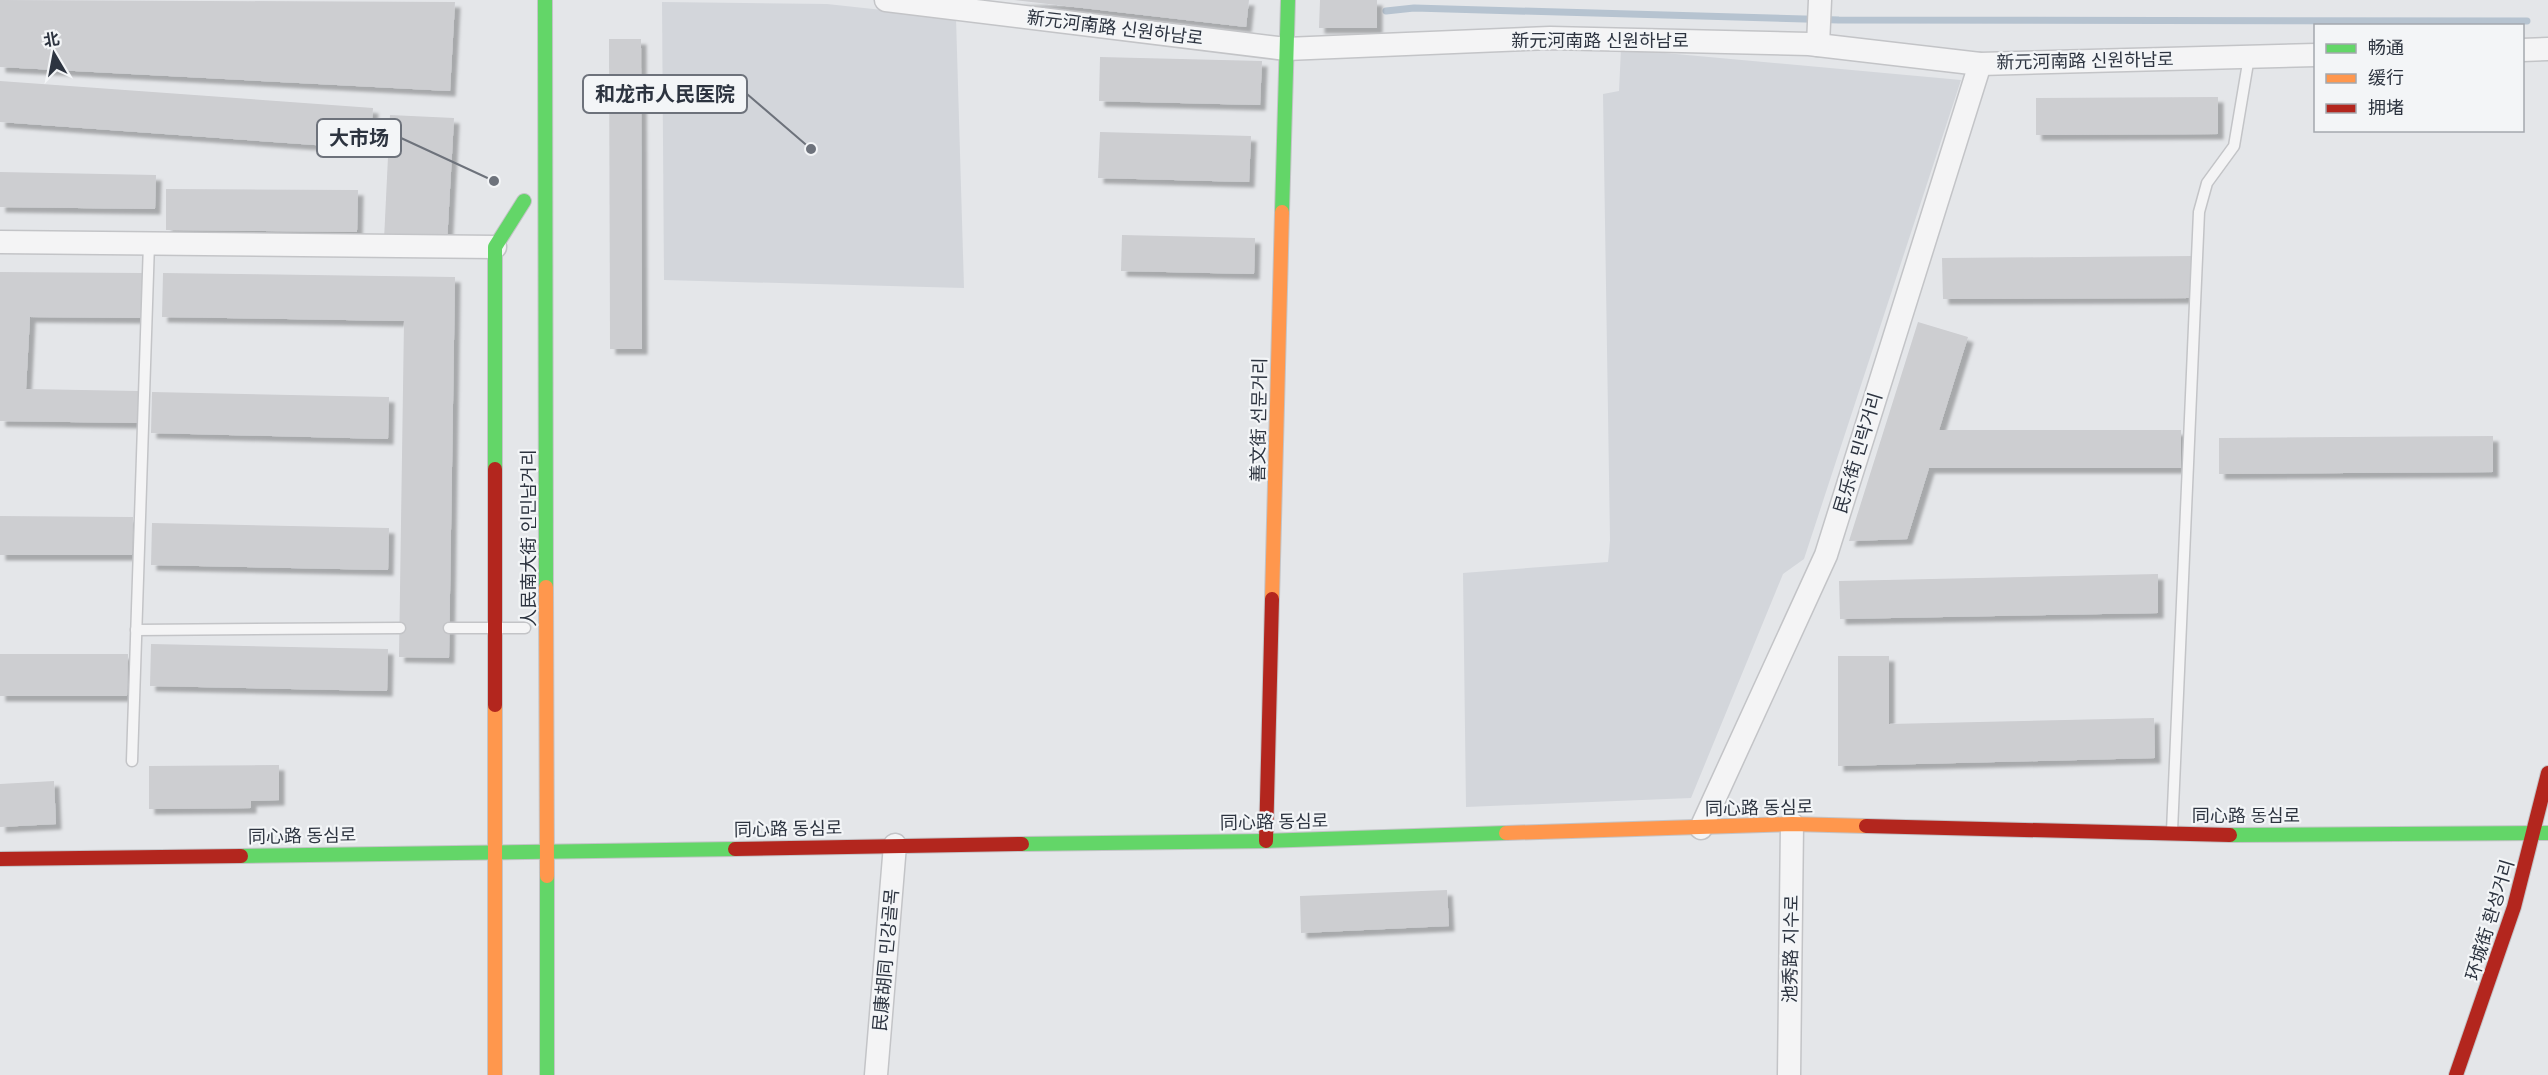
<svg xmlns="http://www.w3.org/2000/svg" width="2548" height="1075" font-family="'Open Sans','Noto Sans SC','Noto Sans KR',sans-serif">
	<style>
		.built { fill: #d3d6db }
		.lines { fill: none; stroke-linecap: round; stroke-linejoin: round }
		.stream { stroke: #b6c3d0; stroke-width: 7 }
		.building { fill: #cdced1; filter: url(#shadow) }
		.lane-casing { stroke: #c3c4c7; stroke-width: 13 }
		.street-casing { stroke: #c3c4c7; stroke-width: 25 }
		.fast-casing { stroke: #c3c4c7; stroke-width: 16 }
		.slow-casing { stroke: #c3c4c7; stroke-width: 16 }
		.jam-casing { stroke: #c3c4c7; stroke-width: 16 }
		.lane { stroke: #f4f4f5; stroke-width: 10 }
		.street { stroke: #f4f4f5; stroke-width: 22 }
		.fast { stroke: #63d668; stroke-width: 14 }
		.slow { stroke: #ff974d; stroke-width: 14 }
		.jam { stroke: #b3261e; stroke-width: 14 }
		.labels { text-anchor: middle; stroke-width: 4.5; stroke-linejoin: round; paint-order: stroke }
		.street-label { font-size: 18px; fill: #2d3440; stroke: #f3f5f7 }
		.leader { fill: none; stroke: #6d727b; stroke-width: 2 }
		.callout-dot { fill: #6d727b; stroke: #f3f5f7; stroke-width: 2 }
		.callout { fill: #f3f5f7; stroke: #6d727b; stroke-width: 2 }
		.callout-label { font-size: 20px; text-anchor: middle; font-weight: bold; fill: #2d3440 }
	</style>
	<defs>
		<filter id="shadow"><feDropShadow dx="5.5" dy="5.5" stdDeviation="1.5" flood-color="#0004"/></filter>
	</defs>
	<rect width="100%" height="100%" fill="#e4e6e9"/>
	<g class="built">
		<polygon points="662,2 827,4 956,18 964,288 664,280"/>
		<polygon points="1621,49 1961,80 1804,559 1783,574 1691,798 1466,807 1463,573 1608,562 1610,540 1603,94 1619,91"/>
	</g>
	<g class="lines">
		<polyline class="stream" points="1386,11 1414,8 1839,20 2527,21"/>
	</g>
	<g class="building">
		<polygon points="0,0 455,2 450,91 0,67"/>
		<polygon points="1014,0 1249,0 1246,27"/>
		<polygon points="1320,0 1377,0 1377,28 1319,28"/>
		<polygon points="609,39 641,39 642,349 610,349"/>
		<polygon points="1100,57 1262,61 1260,105 1099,101"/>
		<polygon points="0,81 373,108 370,149 0,122"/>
		<polygon points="2218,97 2218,134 2036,135 2036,98"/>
		<polygon points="390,115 454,118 447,243 384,240"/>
		<polygon points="1100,132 1251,136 1249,182 1098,178"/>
		<polygon points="0,172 156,175 155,209 0,207"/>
		<polygon points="166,189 358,190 357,232 166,230"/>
		<polygon points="1122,235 1255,238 1254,274 1121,271"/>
		<polygon points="2192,256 2193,298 1943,299 1942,258"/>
		<polygon points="0,272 142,273 141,318 30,317 26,389 138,391 138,423 0,421"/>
		<polygon points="163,273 455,277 449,658 399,657 404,321 162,317"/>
		<polygon points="1918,322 1968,337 1939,430 2181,430 2181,468 1929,468 1907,539 1849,541"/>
		<polygon points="152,392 389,397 388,439 151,433"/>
		<polygon points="2493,436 2493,472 2219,474 2219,438"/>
		<polygon points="0,516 133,517 132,555 0,555"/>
		<polygon points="152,523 389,528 388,570 151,565"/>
		<polygon points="2158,574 2158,613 1840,619 1839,581"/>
		<polygon points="151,644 388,649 387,691 150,686"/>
		<polygon points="0,654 128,654 127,696 0,696"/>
		<polygon points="1838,656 1889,656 1889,724 2154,718 2155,758 1838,766"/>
		<polygon points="279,765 279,800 251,801 251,808 149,809 149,766"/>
		<polygon points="54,781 56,824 0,827 0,784"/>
		<polygon points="1447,890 1449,926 1301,933 1300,896"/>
	</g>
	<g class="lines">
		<defs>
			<g id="lane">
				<polyline points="449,628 525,628"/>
				<polyline points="136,630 400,628"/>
				<polyline points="132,761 149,243"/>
				<polyline points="2172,831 2199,212 2207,183 2234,146 2249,57"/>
			</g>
			<g id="street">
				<polyline points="886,0 1286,49 1550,38 1809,44 1980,64 2316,55"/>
				<polyline points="1818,45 1820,0"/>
				<polyline points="2522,50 2548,49"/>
				<polyline points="0,242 495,247"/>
				<polyline points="1701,828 1826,555 1980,64"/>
				<polyline points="876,1075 895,845"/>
				<polyline points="1789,1075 1792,824"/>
			</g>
			<g id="fast">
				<polyline points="545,0 546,587"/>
				<polyline points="1282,212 1288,0"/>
				<polyline points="495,469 495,247 524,201"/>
				<polyline points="2230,835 2548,833"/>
				<polyline points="1022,844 1266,841 1506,833"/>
				<polyline points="241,856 735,849"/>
				<polyline points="547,876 547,1075"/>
			</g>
			<g id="slow">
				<polyline points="546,587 547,876"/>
				<polyline points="1272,599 1282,212"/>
				<polyline points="495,705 495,1075"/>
				<polyline points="1506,833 1792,824 1866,826"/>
			</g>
			<g id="jam">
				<polyline points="495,469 495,705"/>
				<polyline points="1866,826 2230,835"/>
				<polyline points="1266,841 1272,599"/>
				<polyline points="735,849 1022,844"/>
				<polyline points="0,859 241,856"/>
				<polyline points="2456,1075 2514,907 2548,773"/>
			</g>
		</defs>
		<use href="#lane" class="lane-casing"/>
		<use href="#street" class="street-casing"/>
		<use href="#fast" class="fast-casing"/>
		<use href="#slow" class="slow-casing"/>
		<use href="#jam" class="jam-casing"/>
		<use href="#lane" class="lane"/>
		<use href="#street" class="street"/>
		<use href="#fast" class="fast"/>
		<use href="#slow" class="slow"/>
		<use href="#jam" class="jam"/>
	</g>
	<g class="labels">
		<g class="street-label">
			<text transform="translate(1115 28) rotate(7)" y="6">新元河南路 신원하남로</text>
			<text x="1600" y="47">新元河南路 신원하남로</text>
			<text transform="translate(2085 61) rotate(-1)" y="6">新元河南路 신원하남로</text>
			<text transform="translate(1259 420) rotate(-89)" y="6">善文街 선문거리</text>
			<text transform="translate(1858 453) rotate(-73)" y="6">民乐街 민락거리</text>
			<text transform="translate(529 538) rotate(-90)" y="6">人民南大街 인민남거리</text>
			<text transform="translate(1759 808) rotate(-1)" y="6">同心路 동심로</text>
			<text x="2246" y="822">同心路 동심로</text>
			<text transform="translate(1274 822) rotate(-1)" y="6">同心路 동심로</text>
			<text transform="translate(788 829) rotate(-1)" y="6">同心路 동심로</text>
			<text transform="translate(302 836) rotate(-1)" y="6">同心路 동심로</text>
			<text transform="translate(2490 920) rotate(-73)" y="6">环城街 환성거리</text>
			<text transform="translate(1791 949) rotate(-89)" y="6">池秀路 지수로</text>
			<text transform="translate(886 960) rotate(-85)" y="6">民康胡同 민강골목</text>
		</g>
	</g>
	<path class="leader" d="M811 149L747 94M494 181L401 138"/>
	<g class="callout-dot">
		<circle cx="811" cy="149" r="6"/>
		<circle cx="494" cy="181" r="6"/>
	</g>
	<g class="callout">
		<rect x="583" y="75" width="164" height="38" rx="6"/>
		<rect x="317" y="119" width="84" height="38" rx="6"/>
	</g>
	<g class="callout-label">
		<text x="665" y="101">和龙市人民医院</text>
		<text x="359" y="145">大市场</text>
	</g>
	<rect x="2314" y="24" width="210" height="108" fill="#f3f5f7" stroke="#a4a8ae" stroke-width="1.5"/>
	<rect x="2326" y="44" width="30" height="9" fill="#63d668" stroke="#a4a8ae" stroke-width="1.5"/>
	<text x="2368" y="54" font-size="18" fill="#2d3440">畅通</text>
	<rect x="2326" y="74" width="30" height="9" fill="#ff974d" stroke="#a4a8ae" stroke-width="1.5"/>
	<text x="2368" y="84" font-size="18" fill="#2d3440">缓行</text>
	<rect x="2326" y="104" width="30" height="9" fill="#b3261e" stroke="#a4a8ae" stroke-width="1.5"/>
	<text x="2368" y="114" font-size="18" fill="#2d3440">拥堵</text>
	<g transform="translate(54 54) rotate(350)" stroke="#f3f5f7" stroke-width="4.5" paint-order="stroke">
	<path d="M0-4.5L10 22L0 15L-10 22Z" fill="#2d3440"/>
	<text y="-9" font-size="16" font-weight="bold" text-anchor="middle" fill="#2d3440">北</text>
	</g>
</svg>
